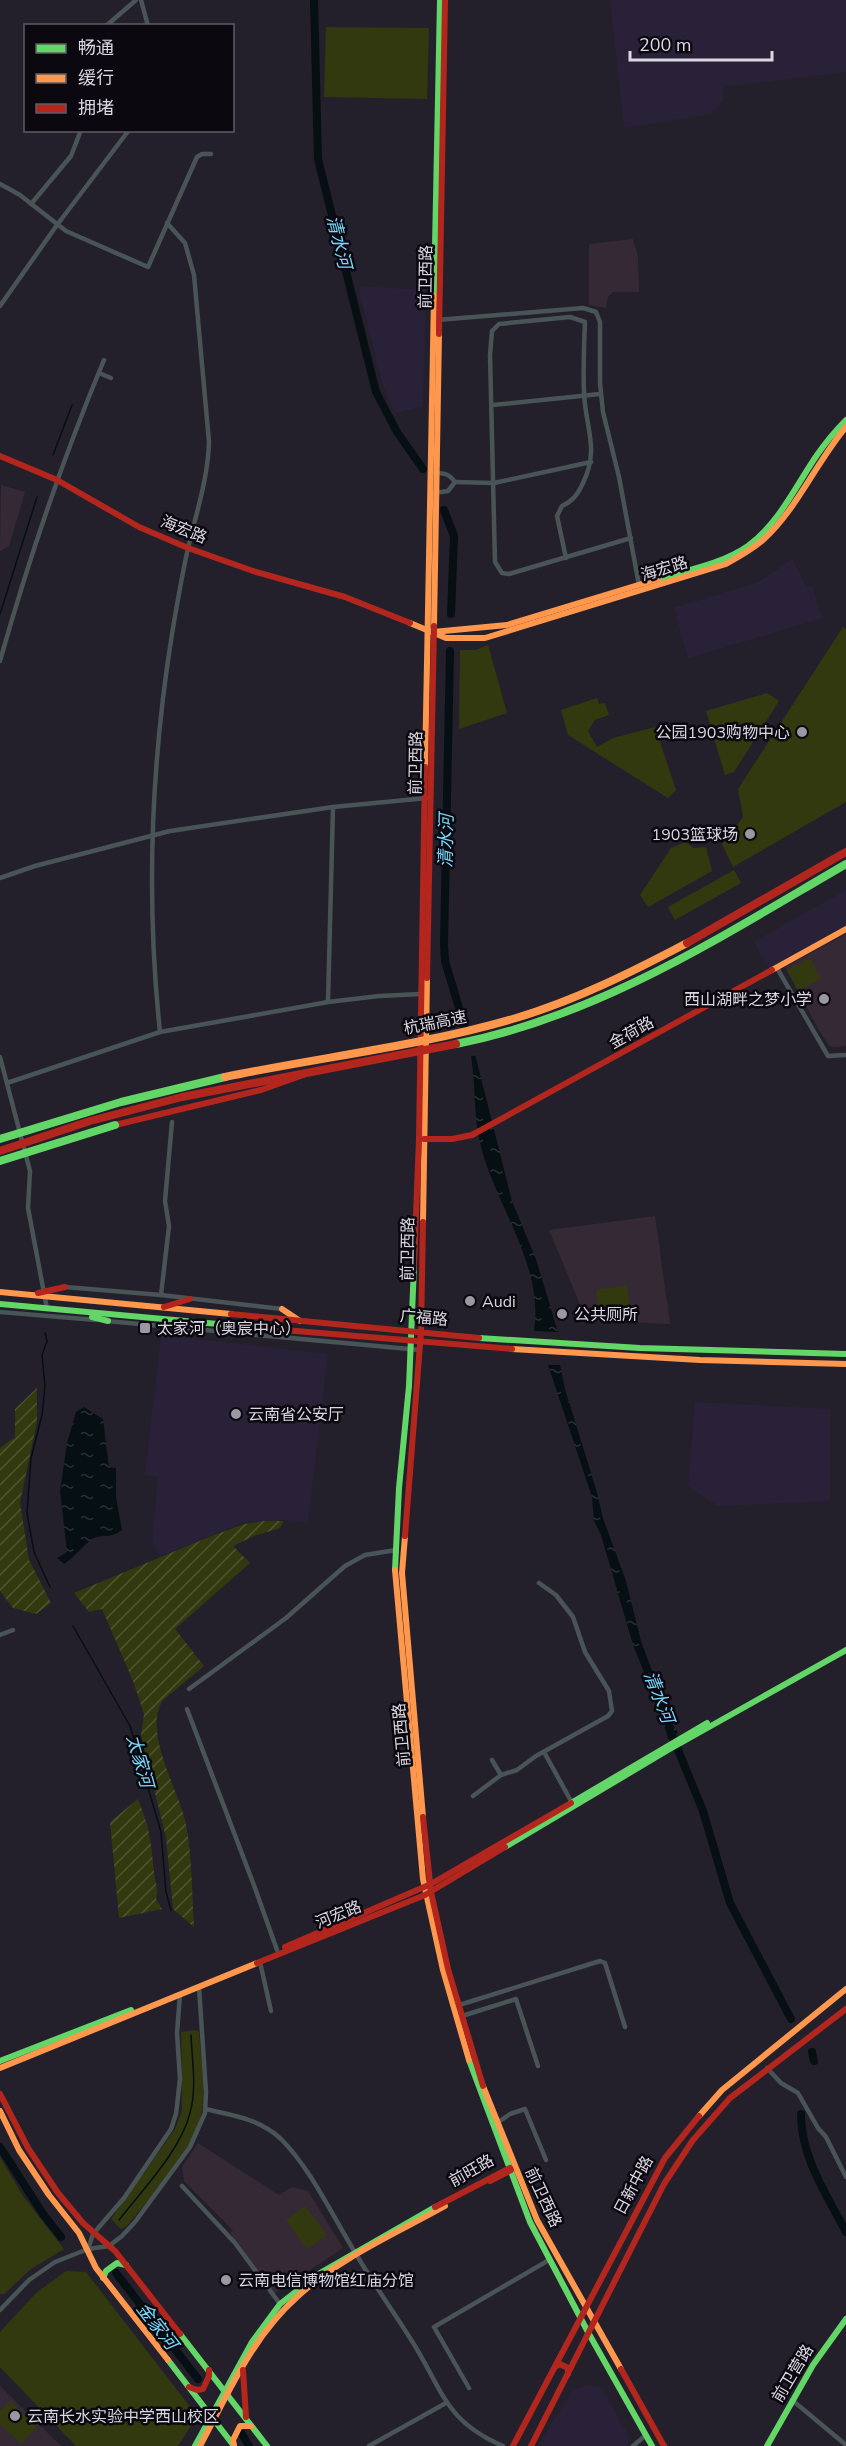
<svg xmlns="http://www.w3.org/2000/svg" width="846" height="2446" font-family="'Nunito Sans','Noto Sans SC',sans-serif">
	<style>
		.built { fill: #292137 }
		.education { fill: #352935 }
		.green { fill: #32390f }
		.garden { fill: url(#garden-furrows) }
		.water { fill: url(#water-ripples) }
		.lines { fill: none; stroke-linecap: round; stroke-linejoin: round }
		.stream { stroke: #060f13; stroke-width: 1.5 }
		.river { stroke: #060f13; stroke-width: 8 }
		.street { stroke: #495457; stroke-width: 4.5 }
		.fast { stroke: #63d668; stroke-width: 6 }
		.slow { stroke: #ff974d; stroke-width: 6 }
		.jam { stroke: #b3261e; stroke-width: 6 }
		.fast-bridge { stroke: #63d668; stroke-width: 8 }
		.slow-bridge { stroke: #ff974d; stroke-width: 8 }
		.jam-bridge { stroke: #b3261e; stroke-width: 8 }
		.poi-dot { fill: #9b97a3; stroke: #0b0810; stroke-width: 2 }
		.labels { text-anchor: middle; stroke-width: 5; stroke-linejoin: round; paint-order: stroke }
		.street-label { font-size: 16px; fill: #dbd7e3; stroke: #0b0810 }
		.poi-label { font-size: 16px; fill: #dbd7e3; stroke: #0b0810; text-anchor: start }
		.water-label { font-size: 18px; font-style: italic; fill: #76d8fa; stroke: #0b0810 }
	</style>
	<defs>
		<pattern id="garden-furrows" width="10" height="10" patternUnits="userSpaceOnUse" patternTransform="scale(1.5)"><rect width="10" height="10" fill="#32390f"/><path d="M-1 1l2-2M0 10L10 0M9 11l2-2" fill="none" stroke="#4f5532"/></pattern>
		<pattern id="water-ripples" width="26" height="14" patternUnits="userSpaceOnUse" patternTransform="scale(1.5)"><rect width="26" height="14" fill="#060f13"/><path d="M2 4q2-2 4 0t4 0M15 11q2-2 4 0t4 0" fill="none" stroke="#2a3135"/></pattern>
	</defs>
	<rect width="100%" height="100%" fill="#24202b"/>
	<g class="built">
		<polygon points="610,0 846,0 846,72 722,87 724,100 711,114 624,128"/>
		<polygon points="358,286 426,290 423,406 395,413 383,386"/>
		<polygon points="792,559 807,587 812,586 823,618 688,658 674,608 759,582"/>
		<polygon points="846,890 846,926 769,969 754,942"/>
		<polygon points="161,1335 328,1354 308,1523 284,1520 245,1522 160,1556 152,1541 158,1477 145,1475"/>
		<polygon points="695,1402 830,1409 830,1501 718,1506 688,1486"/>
		<polygon points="588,2385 601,2387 630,2439 626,2446 538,2446 573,2390"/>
	</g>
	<g class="education">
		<polygon points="633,239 638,257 639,292 613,292 608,297 606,308 589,305 589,244"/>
		<polygon points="1,485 25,492 9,546 0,551"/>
		<polygon points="846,934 846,1046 836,1047 829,1046 819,1030 785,967"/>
		<polygon points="655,1216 670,1324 588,1320 585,1316 549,1230"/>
		<polygon points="198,2143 279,2195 292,2187 308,2191 343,2248 274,2294 230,2233 233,2230 184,2181 182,2167"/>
		<polygon points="0,2386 61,2446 0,2446"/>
	</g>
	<g class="green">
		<polygon points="326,27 429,28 427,99 324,97"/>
		<polygon points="843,627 846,629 846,802 733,867 722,844 743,817 738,789"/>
		<polygon points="488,645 507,713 459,729 460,650 476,650"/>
		<polygon points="767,693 779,701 734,772 725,775 706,711"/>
		<polygon points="597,698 599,704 605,703 609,715 595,720 588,731 597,747 613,738 655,727 676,790 668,798 568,735 561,710"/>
		<polygon points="685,842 694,848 706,847 712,871 648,907 640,895 671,848"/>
		<polygon points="734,870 741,883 675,920 668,907"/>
		<polygon points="810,958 821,979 798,991 787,970"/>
		<polygon points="627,1285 630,1310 599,1314 596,1290"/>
		<path d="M 196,2030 L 199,2032 C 201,2059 206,2089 201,2115 C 193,2153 151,2196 127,2226 L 121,2229 L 111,2219 L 175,2129 L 182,2110 L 181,2032 Z"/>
		<polygon points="0,2157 23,2196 64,2249 31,2269 4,2294 0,2294"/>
		<polygon points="305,2206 327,2235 307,2249 286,2220"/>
		<polygon points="66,2271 86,2272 191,2408 191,2426 178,2446 76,2446 0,2367 0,2332 36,2293"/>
		<polygon points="10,2401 37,2427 21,2444 0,2424 0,2411"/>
	</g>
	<g class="garden">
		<polygon points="37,1388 37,1422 20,1502 29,1560 51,1603 36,1614 13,1608 0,1591 0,1448 15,1437 15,1409"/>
		<path d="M 265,1521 L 284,1521 L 280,1528 L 254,1536 L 233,1546 L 250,1563 L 175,1629 L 204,1666 L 163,1700 C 142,1732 179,1790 186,1824 C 192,1855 192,1895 194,1927 L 173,1909 L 166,1838 L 141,1735 L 144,1714 L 133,1681 L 102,1609 L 89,1612 L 74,1593 L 209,1537 L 244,1524 Z"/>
		<path d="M 138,1799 C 150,1829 151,1840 154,1872 C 155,1881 159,1890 156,1899 L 162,1909 L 119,1918 L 110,1822 Z"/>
	</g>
	<g class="water">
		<path d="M 475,1054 L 512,1201 L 536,1259 L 558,1332 L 534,1331 C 544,1266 497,1208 481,1147 C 473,1117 476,1086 471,1056 Z"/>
		<polygon points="548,1365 560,1365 565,1389 596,1489 603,1518 626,1581 641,1641 671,1722 678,1733 668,1739 665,1724 633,1645 601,1535 594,1521 592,1497"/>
		<path d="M 84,1407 L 103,1419 L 109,1467 L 116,1468 L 116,1497 L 122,1530 C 109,1539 105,1534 94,1538 C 86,1542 74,1558 64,1564 L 57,1558 L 67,1552 L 60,1491 L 67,1443 L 76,1412 Z"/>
	</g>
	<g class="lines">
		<g class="stream">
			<polyline points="53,455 72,405"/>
			<polyline points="0,614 37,497"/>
			<polyline points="45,1333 47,1341 42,1355 45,1386 42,1415 31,1458 27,1513 34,1552 50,1587"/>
			<polyline points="73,1626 130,1726 161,1832 166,1892 171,1910"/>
			<path d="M 119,2220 C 143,2189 181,2150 190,2113 C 197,2088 192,2060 191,2035"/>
		</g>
		<g class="river">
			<polyline points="314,0 318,159 376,392 397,432 423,469"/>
			<polyline points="444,510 454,536 451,614"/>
			<polyline points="450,651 444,943 445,961 465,1028"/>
			<polyline points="669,1728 703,1811 730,1903 791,2019"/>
			<polyline points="812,2052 814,2061"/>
			<path d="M 801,2114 C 801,2158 827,2195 846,2232"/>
			<polyline points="0,2147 43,2214 61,2237"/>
			<polyline points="116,2273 198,2379"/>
			<polyline points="242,2434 249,2446"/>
		</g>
		<g class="street">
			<polyline points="141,0 148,26"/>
			<polyline points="106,26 136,0"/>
			<polyline points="0,184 20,195 66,231 148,267 197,157 202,154 211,154"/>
			<polyline points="31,204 71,156 81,130"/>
			<polyline points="0,306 57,225 129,130"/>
			<polyline points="437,320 583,308 596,312 600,322 600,383 603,412 619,477 639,585"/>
			<polyline points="99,373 111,378"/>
			<polyline points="493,405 600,394"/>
			<polyline points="455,482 494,483 591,462"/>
			<path d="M 434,493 L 448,491 L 455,482 C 449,474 445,473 435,473"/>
			<path d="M 566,558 L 557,516 L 562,506 C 573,501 578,494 583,483 C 600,448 585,427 584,392 C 583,369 584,345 585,322 L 570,317 L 499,324 L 492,331 L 490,355 L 495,562 L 502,573 L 509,574 L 631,538"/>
			<path d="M 0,661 C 29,558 63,458 104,360"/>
			<polyline points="0,878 35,866 170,831 333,807 427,798"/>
			<polyline points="777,968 828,1056 846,1055"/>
			<polyline points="328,1002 333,807"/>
			<path d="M 160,1032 C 146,900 151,765 172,634 C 177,604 182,574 189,544 C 197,511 208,477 209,442 L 194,275 L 185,243 L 167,223"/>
			<polyline points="0,1057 30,1171 28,1208 47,1309"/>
			<polyline points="7,1083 160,1032 328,1002 379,996 421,994"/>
			<polyline points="65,1287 161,1295 282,1309"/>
			<polyline points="161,1295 169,1226 165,1201 172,1122"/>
			<polyline points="0,1312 96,1320"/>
			<polyline points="107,1321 420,1350"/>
			<polyline points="0,1635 13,1630"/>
			<polyline points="189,1689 286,1618 345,1566 365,1555 396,1550"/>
			<polyline points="187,1709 255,1888 277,1950"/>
			<polyline points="544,1752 571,1801"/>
			<polyline points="492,1760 501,1775"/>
			<polyline points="473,1796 501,1775 517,1770 536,1756 608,1716 612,1711 609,1691 585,1652 573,1617 556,1595 539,1583"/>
			<polyline points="260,1962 271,2011"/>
			<polyline points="456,2006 600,1961 605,1963 625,2027"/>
			<polyline points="462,2016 516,1999 538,2066"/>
			<polyline points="767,2068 781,2083 798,2093 818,2128 826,2137 846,2177"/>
			<path d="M 205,2109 C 232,2115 260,2119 281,2139 C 311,2169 333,2217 356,2254 C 374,2285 396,2315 415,2346 C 444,2394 447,2422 503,2446"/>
			<polyline points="497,2123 510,2114 525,2109 546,2160"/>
			<polyline points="182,2186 235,2243 280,2304"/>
			<polyline points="88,2249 93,2234 124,2198 171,2129 176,2114 180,2079 177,2033 180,1995"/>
			<polyline points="0,2310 29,2280 55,2262 88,2249 109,2246 122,2236 135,2222 190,2147 205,2113 206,2092 199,1987"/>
			<polyline points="469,2388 434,2327 549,2260"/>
			<polyline points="792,2400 846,2445"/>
			<polyline points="369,2446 446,2403"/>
			<polyline points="633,2446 646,2435"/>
		</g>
		<g class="fast">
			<polyline points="434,296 440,0"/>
			<path d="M 658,579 C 688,570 722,564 748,546 C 780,522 795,487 817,455 C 826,442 835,431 846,420"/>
			<polyline points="0,1304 272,1329"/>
			<polyline points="92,1317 108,1321"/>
			<polyline points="479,1338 640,1348 846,1354"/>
			<polyline points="395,1570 399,1488 409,1386 414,1266"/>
			<polyline points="571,1803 707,1723"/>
			<polyline points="505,1847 668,1750 846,1650"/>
			<polyline points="469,2060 530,2222 589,2334 652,2446"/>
			<polyline points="0,2061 131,2010"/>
			<polyline points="103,2278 106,2271 117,2263 126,2265"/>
			<polyline points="180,2334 267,2446"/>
			<polyline points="168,2360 234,2446"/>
			<polyline points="195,2446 252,2342 280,2304 320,2273 435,2207"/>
			<polyline points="767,2446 813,2365 846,2319"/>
		</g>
		<g class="slow">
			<path d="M 410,623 L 446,638 L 485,638 L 726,564 C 740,556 753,549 764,539 C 797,509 817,461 846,427"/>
			<polyline points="434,626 439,334"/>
			<polyline points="433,632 507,625 658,579"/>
			<polyline points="425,767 434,296"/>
			<polyline points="772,970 846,929"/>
			<polyline points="423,1222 427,978"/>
			<polyline points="0,1292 231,1314"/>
			<polyline points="282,1309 300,1321"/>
			<polyline points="512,1349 700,1360 846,1364"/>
			<polyline points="405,1536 402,1573 423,1817"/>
			<polyline points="395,1570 423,1879 443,1970 469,2060"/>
			<polyline points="0,2068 257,1963"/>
			<polyline points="483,2086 537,2220 621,2369"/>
			<polyline points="0,2111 19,2150 49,2195 79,2233 96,2268 168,2360"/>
			<polyline points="699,2116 722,2090 846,1989"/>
			<polyline points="234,2445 233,2440 240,2426 251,2426"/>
			<path d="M 200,2446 C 228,2394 252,2337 297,2297 C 339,2258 395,2234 445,2206"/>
		</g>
		<g class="jam">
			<polyline points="439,334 445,0"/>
			<polyline points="0,456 57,480 139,527 188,548 253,571 345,597 410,623"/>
			<polyline points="427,978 434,626"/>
			<polyline points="115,1125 261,1090 306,1074"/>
			<polyline points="424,1139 452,1139 472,1135 772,970"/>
			<polyline points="414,1266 419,1139 425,767"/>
			<polyline points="38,1293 65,1287"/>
			<polyline points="164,1307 190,1299"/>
			<polyline points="231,1314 479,1338"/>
			<polyline points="272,1329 512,1349"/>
			<polyline points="405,1536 421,1332 423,1222"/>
			<polyline points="423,1817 431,1892 448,1969 483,2086"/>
			<polyline points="285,1947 431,1884 571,1803"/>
			<polyline points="257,1963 425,1895 505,1847"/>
			<polyline points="0,2094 28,2148 58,2193 83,2223 115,2251 180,2334"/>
			<polyline points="490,2181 511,2170"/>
			<polyline points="435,2207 510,2168"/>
			<polyline points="555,2367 560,2364 568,2368 568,2374"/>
			<polyline points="621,2369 664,2446"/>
			<polyline points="243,2370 246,2417"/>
			<polyline points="189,2387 197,2390 203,2389 209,2376 209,2370"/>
			<polyline points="513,2446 665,2158 699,2116"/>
			<polyline points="531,2446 664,2184 693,2140 730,2098 846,2009"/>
		</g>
		<g class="fast-bridge">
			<path d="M 456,1044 C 599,1016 722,936 846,864"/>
			<polyline points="0,1139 121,1102 225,1077"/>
			<polyline points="0,1161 115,1125"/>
		</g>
		<path class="slow-bridge" d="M 225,1077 C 321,1057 421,1046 516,1018 C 576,1000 632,972 687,943"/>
		<g class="jam-bridge">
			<polyline points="687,943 846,852"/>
			<polyline points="0,1151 90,1121 182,1097 456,1044"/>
		</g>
	</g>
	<g class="poi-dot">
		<circle cx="802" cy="732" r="6"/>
		<circle cx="750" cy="834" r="6"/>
		<circle cx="824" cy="999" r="6"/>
		<circle cx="470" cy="1301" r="6"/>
		<circle cx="562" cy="1314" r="6"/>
		<rect x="139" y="1322" width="12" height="12" rx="3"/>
		<circle cx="236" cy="1414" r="6"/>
		<circle cx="226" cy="2280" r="6"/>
		<circle cx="15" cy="2416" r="6"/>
	</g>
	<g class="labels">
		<g class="street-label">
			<text transform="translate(425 277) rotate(-89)" y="6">前卫西路</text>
			<text transform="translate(184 529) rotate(22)" y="6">海宏路</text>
			<text transform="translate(664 568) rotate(-17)" y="6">海宏路</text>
			<text transform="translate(415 763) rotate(-89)" y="6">前卫西路</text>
			<text transform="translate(435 1022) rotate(-11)" y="6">杭瑞高速</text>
			<text transform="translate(631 1032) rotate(-29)" y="6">金荷路</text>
			<text transform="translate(407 1249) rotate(-89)" y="6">前卫西路</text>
			<text transform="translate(424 1317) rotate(5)" y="6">广福路</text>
			<text transform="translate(401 1735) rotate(-95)" y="6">前卫西路</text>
			<text transform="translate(338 1914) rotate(-22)" y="6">河宏路</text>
			<text transform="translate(471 2170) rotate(-29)" y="6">前旺路</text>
			<text transform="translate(633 2185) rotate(-62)" y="6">日新中路</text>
			<text transform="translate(544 2197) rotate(65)" y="6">前卫西路</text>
			<text transform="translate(792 2373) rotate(-59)" y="6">前卫营路</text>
		</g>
		<g class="poi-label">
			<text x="790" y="738" text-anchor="end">公园1903购物中心</text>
			<text x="738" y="840" text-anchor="end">1903篮球场</text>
			<text x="812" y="1005" text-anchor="end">西山湖畔之梦小学</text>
			<text x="482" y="1307">Audi</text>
			<text x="574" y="1320">公共厕所</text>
			<text x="157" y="1334">太家河（奥宸中心）</text>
			<text x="248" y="1420">云南省公安厅</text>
			<text x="238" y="2286">云南电信博物馆红庙分馆</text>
			<text x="27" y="2422">云南长水实验中学西山校区</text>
		</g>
		<g class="water-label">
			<text transform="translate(339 242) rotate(76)" y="6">清水河</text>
			<text transform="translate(446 841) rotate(-89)" y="6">清水河</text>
			<text transform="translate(659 1697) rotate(69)" y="6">清水河</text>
			<text transform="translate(140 1761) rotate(74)" y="6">太家河</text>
			<text transform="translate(157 2326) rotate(52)" y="6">金家河</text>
		</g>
	</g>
	<rect x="24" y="24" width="210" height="108" fill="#0b0810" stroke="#5e5b64" stroke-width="1.5"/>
	<rect x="36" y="44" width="30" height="9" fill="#63d668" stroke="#5e5b64" stroke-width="1.5"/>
	<text x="78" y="54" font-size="18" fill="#dbd7e3">畅通</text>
	<rect x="36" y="74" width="30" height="9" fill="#ff974d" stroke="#5e5b64" stroke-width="1.5"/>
	<text x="78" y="84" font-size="18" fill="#dbd7e3">缓行</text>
	<rect x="36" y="104" width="30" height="9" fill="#b3261e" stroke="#5e5b64" stroke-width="1.5"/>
	<text x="78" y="114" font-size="18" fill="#dbd7e3">拥堵</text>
	<path d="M630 51v9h142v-9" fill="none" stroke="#dbd7e3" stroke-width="3"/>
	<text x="639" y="51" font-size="18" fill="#dbd7e3" stroke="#0b0810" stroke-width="4.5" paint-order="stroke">200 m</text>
</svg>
